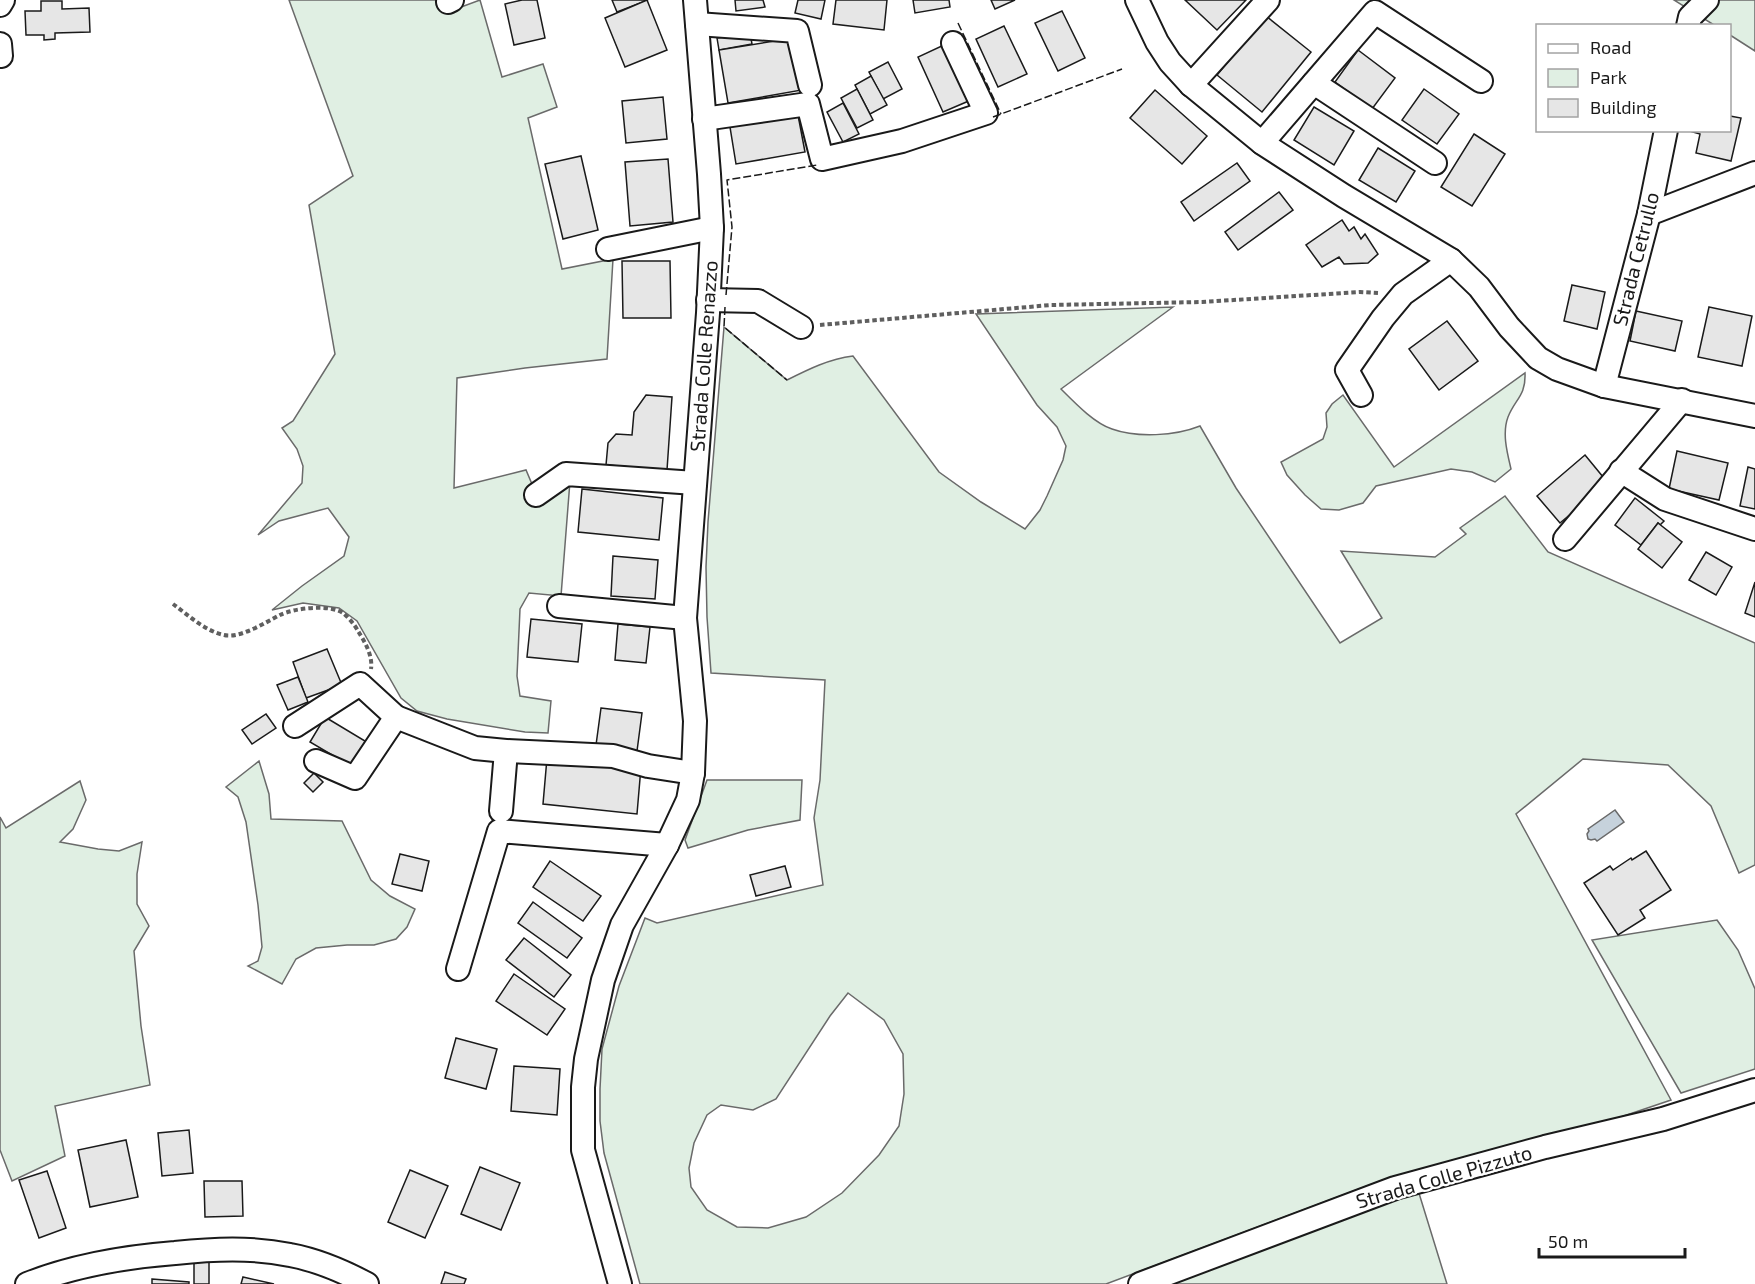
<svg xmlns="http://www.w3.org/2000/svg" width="1755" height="1284" font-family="'Exo 2',sans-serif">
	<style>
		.green { fill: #e0efe3; stroke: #6a6a6a; stroke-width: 1.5; fill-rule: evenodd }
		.water { fill: #c6d2dc; stroke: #6a6a6a; stroke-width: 1.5 }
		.building { fill: #e6e6e6; stroke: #1a1a1a; stroke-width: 1.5 }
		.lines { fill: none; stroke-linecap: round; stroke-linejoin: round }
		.minor-casing { stroke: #1a1a1a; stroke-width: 26 }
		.path { stroke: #5f5f5f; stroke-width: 4; stroke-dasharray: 4.5 3; stroke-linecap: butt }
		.minor { stroke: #fff; stroke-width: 22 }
		.fence { stroke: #1a1a1a; stroke-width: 1.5; stroke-dasharray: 8 3; stroke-linecap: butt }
		.labels { text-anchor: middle; stroke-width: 4.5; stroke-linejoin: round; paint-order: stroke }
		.street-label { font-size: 20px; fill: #1a1a1a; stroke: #fff }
	</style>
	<rect width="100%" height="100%" fill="#fff"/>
	<g class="green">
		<polygon points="289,0 441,0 445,13 480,0 502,77 543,64 557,107 528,118 562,269 613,259 607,359 525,368 457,378 454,488 526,470 540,503 570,481 561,596 529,593 520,609 517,676 520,696 551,701 548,733 525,732 447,719 417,711 401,698 357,621 339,608 303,603 272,610 302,586 344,556 349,537 328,508 279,521 258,535 302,483 303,466 297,449 282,428 293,421 335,354 309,205 353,176"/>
		<polygon points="1674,0 1755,0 1755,51 1730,35 1730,26 1714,25"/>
		<path d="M 1173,307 L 1061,389 C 1075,403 1094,423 1112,429 C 1137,438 1175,436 1200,426 L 1236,488 L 1340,643 L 1382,618 L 1341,551 L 1435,557 L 1466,534 L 1460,528 L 1505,496 L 1548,552 L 1755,643 L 1755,865 L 1739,873 L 1711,806 L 1668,765 L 1583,759 L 1516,814 L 1671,1100 L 1606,1122 L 1492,1150 L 1383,1180 L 1106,1284 L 640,1284 L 604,1153 L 600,1121 L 600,1089 L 602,1049 L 619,986 L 645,918 L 657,923 L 823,885 L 814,818 L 820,780 L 825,680 L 711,673 L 707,617 L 706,567 L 708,522 L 724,327 L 787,380 C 809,369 829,359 853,356 L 939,472 L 981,502 L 1025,529 L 1040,510 L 1047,496 L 1063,460 L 1066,446 L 1057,427 L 1037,405 L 976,314 ZM 848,993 L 884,1020 L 903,1054 L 904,1094 L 899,1126 L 879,1155 L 842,1193 L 806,1217 L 768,1228 L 737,1227 L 707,1210 L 691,1187 L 689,1168 L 694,1143 L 707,1115 L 721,1105 L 753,1110 L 776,1099 L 830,1016 Z"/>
		<path d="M 1525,373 C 1526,396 1515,399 1508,417 C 1502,433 1507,452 1511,469 L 1495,482 L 1472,472 L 1451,469 L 1376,486 L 1363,503 L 1339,510 L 1321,509 L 1305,495 L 1287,475 L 1281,462 L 1323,439 L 1327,427 L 1326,413 L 1332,404 L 1343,395 L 1394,467 Z"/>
		<polygon points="259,761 269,794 271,819 342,821 371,880 390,896 415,909 407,927 396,939 374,945 347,945 316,948 296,959 282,984 248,966 258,961 262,947 258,905 246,822 238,797 226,787"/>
		<polygon points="707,780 802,780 800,820 748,830 688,848 685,840"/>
		<polygon points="80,781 86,800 73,829 60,842 98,849 119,851 142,842 137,874 137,904 149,926 134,951 141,1026 150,1085 55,1106 65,1156 12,1181 0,1150 0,817 6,828"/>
		<polygon points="1717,920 1738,950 1755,989 1755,1069 1681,1093 1592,940"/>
		<polygon points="1418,1190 1447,1284 1162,1284"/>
	</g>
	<polygon class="water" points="1615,810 1624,822 1597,841 1595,839 1591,840 1588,839 1587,834 1589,831 1588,829"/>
	<g class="building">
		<polygon points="522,0 537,0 545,38 514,45 505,4"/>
		<polygon points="612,0 648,0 617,12"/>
		<polygon points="647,0 667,50 625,67 605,18"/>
		<polygon points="735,0 763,0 765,7 736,11"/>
		<polygon points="798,0 825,0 821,19 795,13"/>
		<polygon points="836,0 887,0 884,30 833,24"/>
		<polygon points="913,0 949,0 950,7 915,13"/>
		<polygon points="991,0 1015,0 995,9"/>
		<polygon points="1185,0 1246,0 1217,30"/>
		<polygon points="41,1 62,1 62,9 89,8 90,32 55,33 55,39 44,40 44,35 26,35 25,11 41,11"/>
		<polygon points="1062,11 1085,58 1058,71 1035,23"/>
		<polygon points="1266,16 1311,52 1262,112 1217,75"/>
		<polygon points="1004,26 1027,74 998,87 976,39"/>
		<polygon points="750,33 752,44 719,50 717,38"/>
		<polygon points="793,38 802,90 728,103 719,50"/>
		<polygon points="946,44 971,100 943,112 918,57"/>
		<polygon points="1358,50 1395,78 1372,109 1335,82"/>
		<polygon points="888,62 902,89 883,99 869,72"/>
		<polygon points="871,76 887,105 870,114 855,85"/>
		<polygon points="857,89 873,120 857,128 841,98"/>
		<polygon points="1424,89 1459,114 1437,144 1402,120"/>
		<polygon points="1155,90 1207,136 1182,164 1130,118"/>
		<polygon points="663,97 667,139 626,143 622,101"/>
		<polygon points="843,103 859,134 843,142 827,112"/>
		<polygon points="1314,107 1354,131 1334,165 1294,140"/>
		<polygon points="798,115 805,152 736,164 730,127"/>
		<polygon points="1730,116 1741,118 1731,161 1696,153 1700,134 1686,130 1730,130"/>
		<polygon points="1474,134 1505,154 1472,206 1441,187"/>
		<polygon points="1378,148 1415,171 1396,202 1359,180"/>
		<polygon points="581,156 598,230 563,239 545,164"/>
		<polygon points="668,159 673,222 630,226 625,162"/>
		<polygon points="1237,163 1250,181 1194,221 1181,202"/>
		<polygon points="1279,192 1293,210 1238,250 1225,232"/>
		<polygon points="1342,220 1349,231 1354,227 1361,239 1365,234 1378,254 1368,263 1344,264 1339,257 1322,267 1306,245"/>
		<polygon points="622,261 670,261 671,318 623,318"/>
		<polygon points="1572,285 1605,292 1597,329 1564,321"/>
		<polygon points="1709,307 1752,316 1742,366 1698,357"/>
		<polygon points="1636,311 1682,321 1675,351 1630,341"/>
		<polygon points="1447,321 1478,361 1439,390 1409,349"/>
		<polygon points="646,395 672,397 667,470 606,465 608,443 616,434 632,435 634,412"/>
		<polygon points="1677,451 1728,463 1719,500 1669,489"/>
		<polygon points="1585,455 1608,483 1560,523 1537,496"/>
		<polygon points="1748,467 1755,469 1755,509 1740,506"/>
		<polygon points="582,489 663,498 659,540 578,532"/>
		<polygon points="1635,498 1664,521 1660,525 1658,523 1641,545 1615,525"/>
		<polygon points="1658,523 1682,542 1662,568 1638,549"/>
		<polygon points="1706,552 1732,567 1716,595 1689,580"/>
		<polygon points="613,556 658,560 655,599 611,596"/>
		<polygon points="1755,582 1755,617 1745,613"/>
		<polygon points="531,619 582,624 578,662 527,657"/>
		<polygon points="618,624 650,627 646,663 615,660"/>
		<polygon points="327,649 342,685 306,698 293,662"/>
		<polygon points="298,677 308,702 288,710 277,685"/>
		<polygon points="601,708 642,713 637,751 596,745"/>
		<polygon points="266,714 276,728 252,744 242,730"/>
		<polygon points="325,717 370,744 356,769 310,742"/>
		<polygon points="547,758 641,767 637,814 543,804"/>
		<polygon points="314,773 323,782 313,792 304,783"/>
		<polygon points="1646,851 1671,890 1640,910 1645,918 1618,935 1584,883 1610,866 1613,870 1631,858 1632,860"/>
		<polygon points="400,854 429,861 422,891 392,884"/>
		<polygon points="550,861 601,896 583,921 533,887"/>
		<polygon points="785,866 791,887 756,896 750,875"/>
		<polygon points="533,902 582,938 567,958 518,923"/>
		<polygon points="524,938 571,975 554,997 506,960"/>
		<polygon points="514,974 565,1009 547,1035 496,1001"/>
		<polygon points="456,1038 497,1049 486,1089 445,1078"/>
		<polygon points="514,1066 560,1069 557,1115 511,1111"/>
		<polygon points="189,1130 193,1173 162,1176 158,1133"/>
		<polygon points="126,1140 138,1197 90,1207 78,1150"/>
		<polygon points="480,1167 520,1183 501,1230 461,1214"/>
		<polygon points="410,1170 448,1186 425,1238 388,1222"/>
		<polygon points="47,1171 66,1228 39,1238 19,1180"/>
		<polygon points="204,1181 242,1181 243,1216 205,1217"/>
		<rect x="194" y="1258" width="15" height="26"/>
		<polygon points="445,1272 466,1279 464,1284 441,1284"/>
		<polygon points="243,1277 274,1284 241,1284"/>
		<polygon points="152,1279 189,1282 189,1284 152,1284"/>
	</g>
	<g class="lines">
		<defs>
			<g id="minor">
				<polyline points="1137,0 1157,42 1170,62 1191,85 1262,143 1344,196 1451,260 1479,287 1509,327 1538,358 1557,369 1604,386 1755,416"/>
				<polyline points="448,2 452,0"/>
				<polyline points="0,5 3,0"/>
				<polyline points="697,24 797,31 810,85"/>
				<polyline points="1688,26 1690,17 1707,0"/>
				<polyline points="0,44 1,56"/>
				<polyline points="1314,83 1435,163"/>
				<polyline points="1191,85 1268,0"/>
				<polyline points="704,119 808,104 822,159 902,141 986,113 953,43"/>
				<polyline points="1262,143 1375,12 1481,81"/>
				<polyline points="1649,214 1755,173"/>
				<polyline points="608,249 712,228"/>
				<polyline points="708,300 758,301 801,327"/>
				<polyline points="1604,386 1649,214 1666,130"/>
				<polyline points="1361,395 1347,370 1383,318 1403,294 1451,260"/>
				<polyline points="1621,471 1665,499 1755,529"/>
				<polyline points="536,495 566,474 695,483"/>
				<polyline points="1565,539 1682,400"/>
				<polyline points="559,606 685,618"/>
				<polyline points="295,726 360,684 396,717 475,748 506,751 613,756 648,766 693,773"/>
				<polyline points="316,761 355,778 396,717"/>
				<polyline points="501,811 506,751"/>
				<polyline points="458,969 499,831 667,845"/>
				<path d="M 27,1284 C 75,1265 124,1257 175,1253 C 213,1249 252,1247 290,1255 C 317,1260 343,1271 367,1284"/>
				<polyline points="620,1284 583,1150 583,1087 586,1059 603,980 622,925 667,845 688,800 693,773 695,721 685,618 708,313 712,228 709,174 695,0"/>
				<polyline points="1140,1284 1395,1188 1545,1147 1663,1119 1755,1090"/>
			</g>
		</defs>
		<use href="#minor" class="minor-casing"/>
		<g class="path">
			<polyline points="820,325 1051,305 1202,302 1360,292 1378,293"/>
			<path d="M 173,604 C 188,615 205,631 224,635 C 240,639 266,622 280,615 C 294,608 329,604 343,613 C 348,617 355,625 358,631 C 365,642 373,656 371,669"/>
		</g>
		<use href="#minor" class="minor"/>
		<g class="fence">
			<polyline points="958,23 1001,114"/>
			<polyline points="993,117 1122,69"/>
			<polyline points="726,295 732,227 727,180 817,165"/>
			<polyline points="725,307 724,327 787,380"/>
		</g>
	</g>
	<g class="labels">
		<g class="street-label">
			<text transform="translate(1636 259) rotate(-76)" y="7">Strada Cetrullo</text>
			<text transform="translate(704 356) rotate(-86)" y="7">Strada Colle Renazzo</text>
			<text transform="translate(1444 1177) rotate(-16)" y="7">Strada Colle Pizzuto</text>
		</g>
	</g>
	<rect x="1536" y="24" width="195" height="108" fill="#ffffff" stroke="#a3a3a3" stroke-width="1.5"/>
	<rect x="1548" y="44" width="30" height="9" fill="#ffffff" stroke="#a3a3a3" stroke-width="1.5"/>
	<text x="1590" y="54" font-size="18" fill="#1a1a1a">Road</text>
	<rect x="1548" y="69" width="30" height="18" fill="#e0efe3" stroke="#a3a3a3" stroke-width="1.5"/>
	<text x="1590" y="84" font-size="18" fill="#1a1a1a">Park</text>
	<rect x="1548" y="99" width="30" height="18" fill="#e6e6e6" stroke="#a3a3a3" stroke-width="1.5"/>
	<text x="1590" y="114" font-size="18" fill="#1a1a1a">Building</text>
	<path d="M1539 1248v9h146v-9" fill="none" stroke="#1a1a1a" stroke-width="3"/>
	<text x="1548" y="1248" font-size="18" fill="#1a1a1a" stroke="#ffffff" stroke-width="4.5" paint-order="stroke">50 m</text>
</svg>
